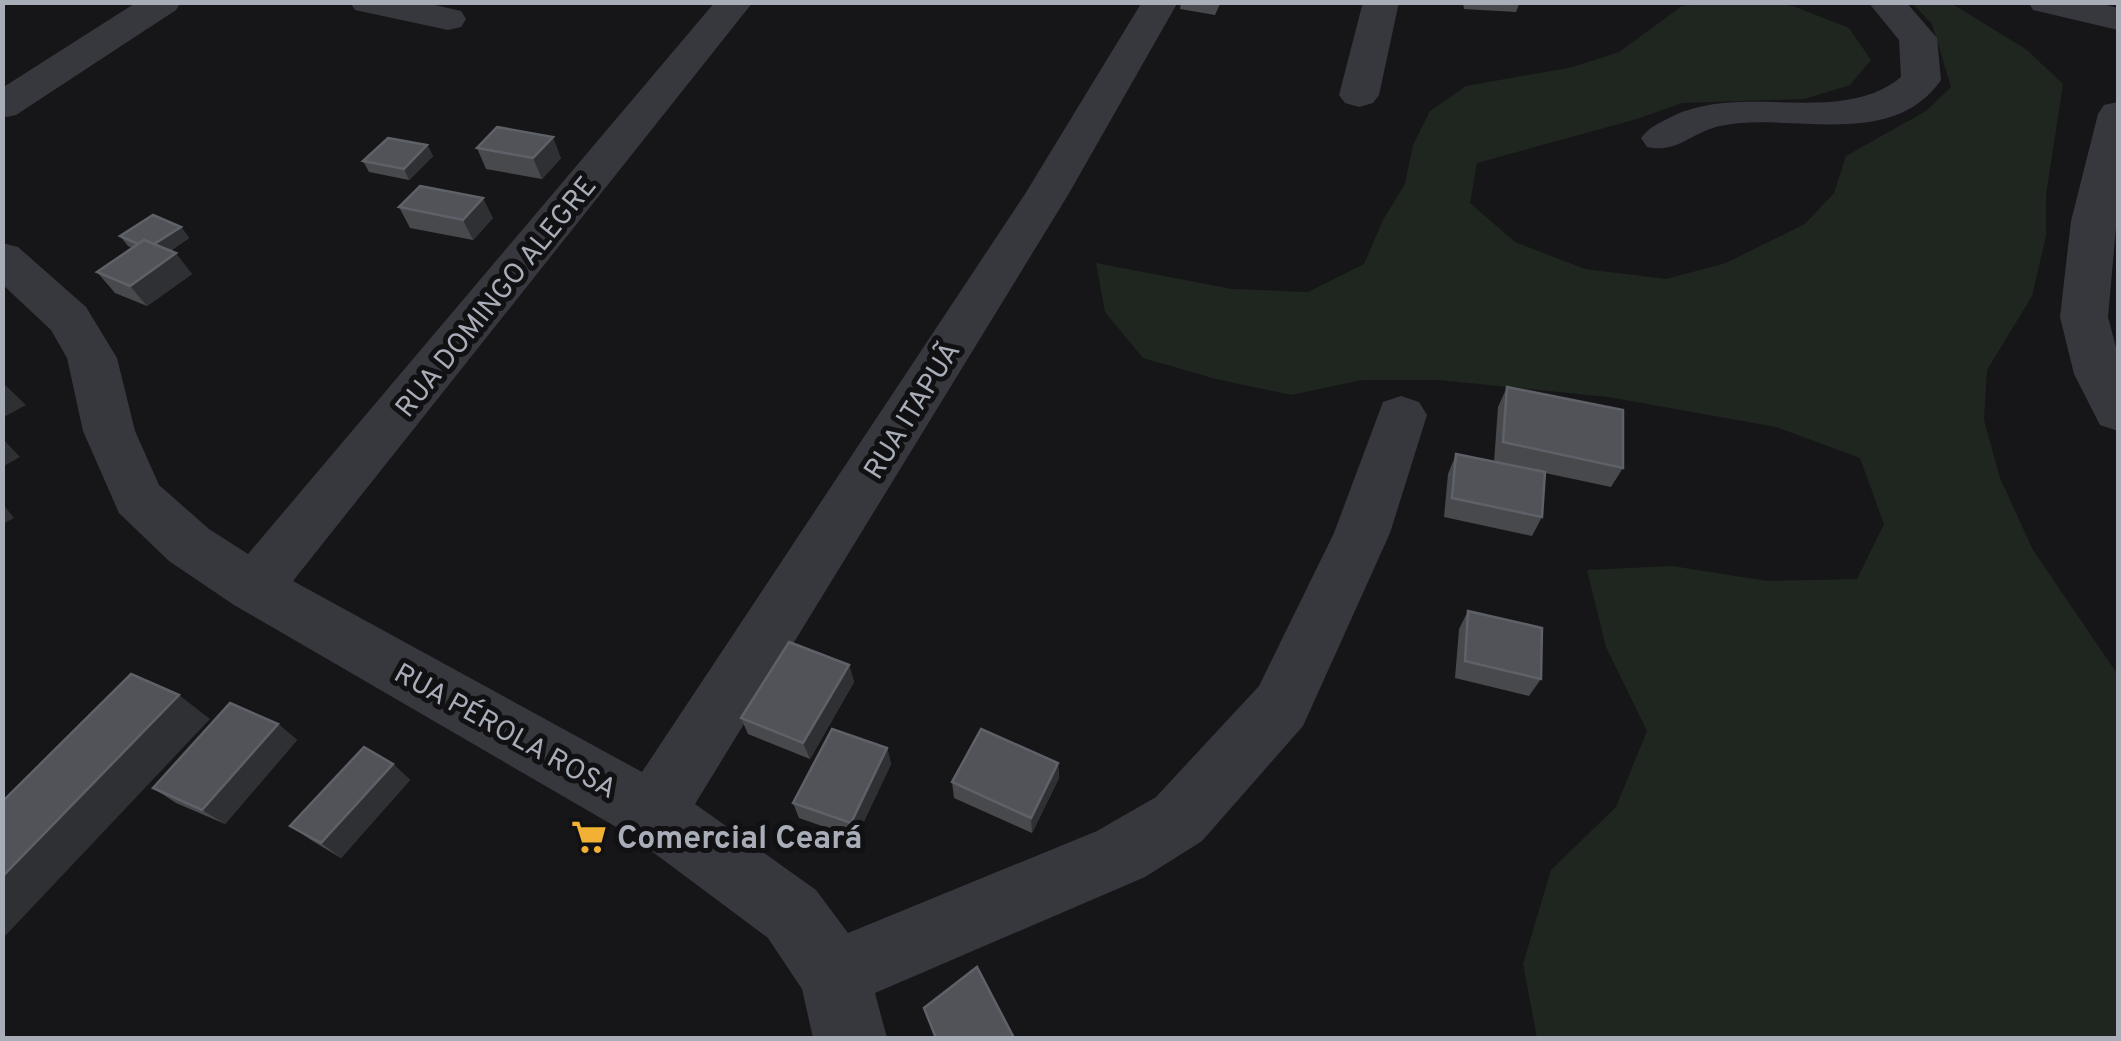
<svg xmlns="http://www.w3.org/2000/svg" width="2121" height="1041" font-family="Overpass,sans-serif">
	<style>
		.green { fill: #1e261f }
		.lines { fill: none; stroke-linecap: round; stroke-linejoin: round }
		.minor { fill: #37383d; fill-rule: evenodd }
		.wall { fill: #47494d }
		.shaded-wall { fill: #2f3033 }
		.building { fill: #525359; stroke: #5f6168; stroke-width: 2.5 }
		.labels { text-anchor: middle; stroke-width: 10; stroke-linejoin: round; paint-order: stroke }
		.street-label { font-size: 28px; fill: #a8adb8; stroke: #111113 }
		.near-poi-label { font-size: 32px; font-weight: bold; fill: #a8adb8; stroke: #111113; text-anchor: start }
	</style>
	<rect width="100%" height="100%" fill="#161618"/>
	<polygon class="green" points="1771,2 1793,6 1849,28 1871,60 1850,85 1805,99 1682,103 1637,119 1477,163 1470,203 1515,242 1585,269 1666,279 1726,263 1805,224 1834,193 1846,156 1926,111 1951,87 1932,24 1912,3 1951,3 2027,50 2063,84 2046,195 2046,236 2032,296 1987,370 1984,420 2000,478 2033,550 2118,675 2118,1038 1537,1038 1523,964 1551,870 1616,807 1647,731 1606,647 1587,570 1672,566 1767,581 1857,579 1884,524 1860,458 1776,427 1608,397 1439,380 1362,380 1291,395 1216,379 1143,358 1105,312 1096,263 1232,289 1308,292 1364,264 1383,220 1405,184 1413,145 1430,111 1466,86 1573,67 1619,52 1682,6 1702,3"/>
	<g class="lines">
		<g class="minor">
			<polygon points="137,2 181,2 176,10 16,115 2,118 2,88"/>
			<polygon points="350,2 422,2 461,11 466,19 461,27 448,30 355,10"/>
			<polygon points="715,2 753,2 293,581 642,772 1025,194 1142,2 1178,2 1068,195 695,804 816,890 848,933 1097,831 1156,797 1259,686 1334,533 1383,402 1401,396 1419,402 1427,415 1390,533 1303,726 1202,841 1145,877 875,993 887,1038 813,1038 802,989 768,938 630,835 234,605 169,561 119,513 83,431 67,358 51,330 2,284 2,243 18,247 86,307 117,358 135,431 159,485 209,529 248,554"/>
			<polygon points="1363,2 1399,2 1379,95 1373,103 1359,107 1345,103 1339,95"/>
			<path d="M 1868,2 L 1906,2 L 1937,38 L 1941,80 C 1891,152 1790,111 1720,126 C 1692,132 1677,154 1647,147 L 1641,138 C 1649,127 1661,122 1673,116 C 1745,82 1841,127 1901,77 L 1899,40 Z"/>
			<polygon points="2028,2 2095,2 2118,8 2118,30 2033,10"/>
			<polygon points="2118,102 2118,205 2108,317 2118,355 2118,431 2100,425 2074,374 2060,317 2071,221 2098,114 2104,105"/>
		</g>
	</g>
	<g class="wall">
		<polygon points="1181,2 1221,2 1215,15 1180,9"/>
		<polygon points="1463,2 1520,2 1516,12 1464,9"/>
		<polygon points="427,145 433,156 409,180 369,172 363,161"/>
		<polygon points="477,148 561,158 542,179 486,169"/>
		<polygon points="399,207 493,218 473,240 410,228"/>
		<polygon points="181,227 189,238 170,251 192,274 147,306 115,293 97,272 132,248 128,246 120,236"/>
		<polygon points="1507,387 1623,468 1611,487 1545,473 1542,517 1532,536 1444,517 1448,474 1456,454 1494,462 1498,407"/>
		<polygon points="1468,611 1541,679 1529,696 1455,678 1459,629"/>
		<polygon points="849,665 854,682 810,759 748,734 741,718"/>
		<polygon points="278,724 297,740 225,824 176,803 153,788"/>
		<polygon points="887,748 891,764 856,838 799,818 793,803"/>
		<polygon points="1058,763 1059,778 1032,833 954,798 952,782"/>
		<polygon points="393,764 410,780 341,858 311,840 290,826"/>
	</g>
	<g class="shaded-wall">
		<polygon points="553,137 561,158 542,179 533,158"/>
		<polygon points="427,145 433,156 409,180 404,169"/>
		<polygon points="483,198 493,218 473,240 463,220"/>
		<polygon points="181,227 189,238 156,259 148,249"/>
		<polygon points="176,253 192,274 147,306 130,286"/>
		<polygon points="2,382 26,405 2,418"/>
		<polygon points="2,438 20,457 2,467"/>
		<polygon points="2,503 14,518 2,524"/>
		<polygon points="849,665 854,682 810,759 803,743"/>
		<polygon points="179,695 210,719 6,935 2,934 2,877"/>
		<polygon points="278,724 297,740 225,824 202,810"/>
		<polygon points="887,748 891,764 856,838 851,823"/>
		<polygon points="1058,763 1059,778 1032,833 1031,818"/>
		<polygon points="393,764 410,780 341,858 321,843"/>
	</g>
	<g class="building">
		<polygon points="497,127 553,137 533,158 477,148"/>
		<polygon points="388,138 427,145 404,169 363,161"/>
		<polygon points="420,186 483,198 463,220 399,207"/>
		<polygon points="153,215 181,227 154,244 144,240 138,244 120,236"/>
		<polygon points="144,240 176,253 130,286 97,272"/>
		<polygon points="1507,387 1623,410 1623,468 1503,442"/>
		<polygon points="1456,454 1545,472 1542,517 1452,498"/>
		<polygon points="1468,611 1542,628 1541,679 1465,661"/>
		<polygon points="789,642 849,665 803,743 741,718"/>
		<polygon points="131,674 179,695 2,877 2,802"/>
		<polygon points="230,703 278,724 202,810 153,788"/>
		<polygon points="832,729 887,748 851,823 793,803"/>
		<polygon points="981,729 1058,763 1031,818 952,782"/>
		<polygon points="364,747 393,764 321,843 290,826"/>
		<polygon points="977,967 1014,1038 936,1038 924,1008"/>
	</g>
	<defs>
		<symbol id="supermarket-bare" viewBox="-9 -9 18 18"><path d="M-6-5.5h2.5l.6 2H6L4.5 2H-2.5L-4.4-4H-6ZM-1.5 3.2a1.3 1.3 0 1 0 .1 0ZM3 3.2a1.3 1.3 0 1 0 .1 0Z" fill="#f2b134" stroke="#111113" stroke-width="2.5" paint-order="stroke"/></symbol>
	</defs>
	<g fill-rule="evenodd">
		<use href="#supermarket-bare" x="564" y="812" width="50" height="50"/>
	</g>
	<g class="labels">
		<g class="street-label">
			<text transform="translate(495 296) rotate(-51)" y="10">RUA DOMINGO ALEGRE</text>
			<text transform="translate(911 410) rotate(-58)" y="10">RUA ITAPUÃ</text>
			<text transform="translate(506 730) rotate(29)" y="10">RUA PÉROLA ROSA</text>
		</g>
		<g class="near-poi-label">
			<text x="617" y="848">Comercial Ceará</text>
		</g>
	</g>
	<rect width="2121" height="1041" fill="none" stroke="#a8adb8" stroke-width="10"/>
</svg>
